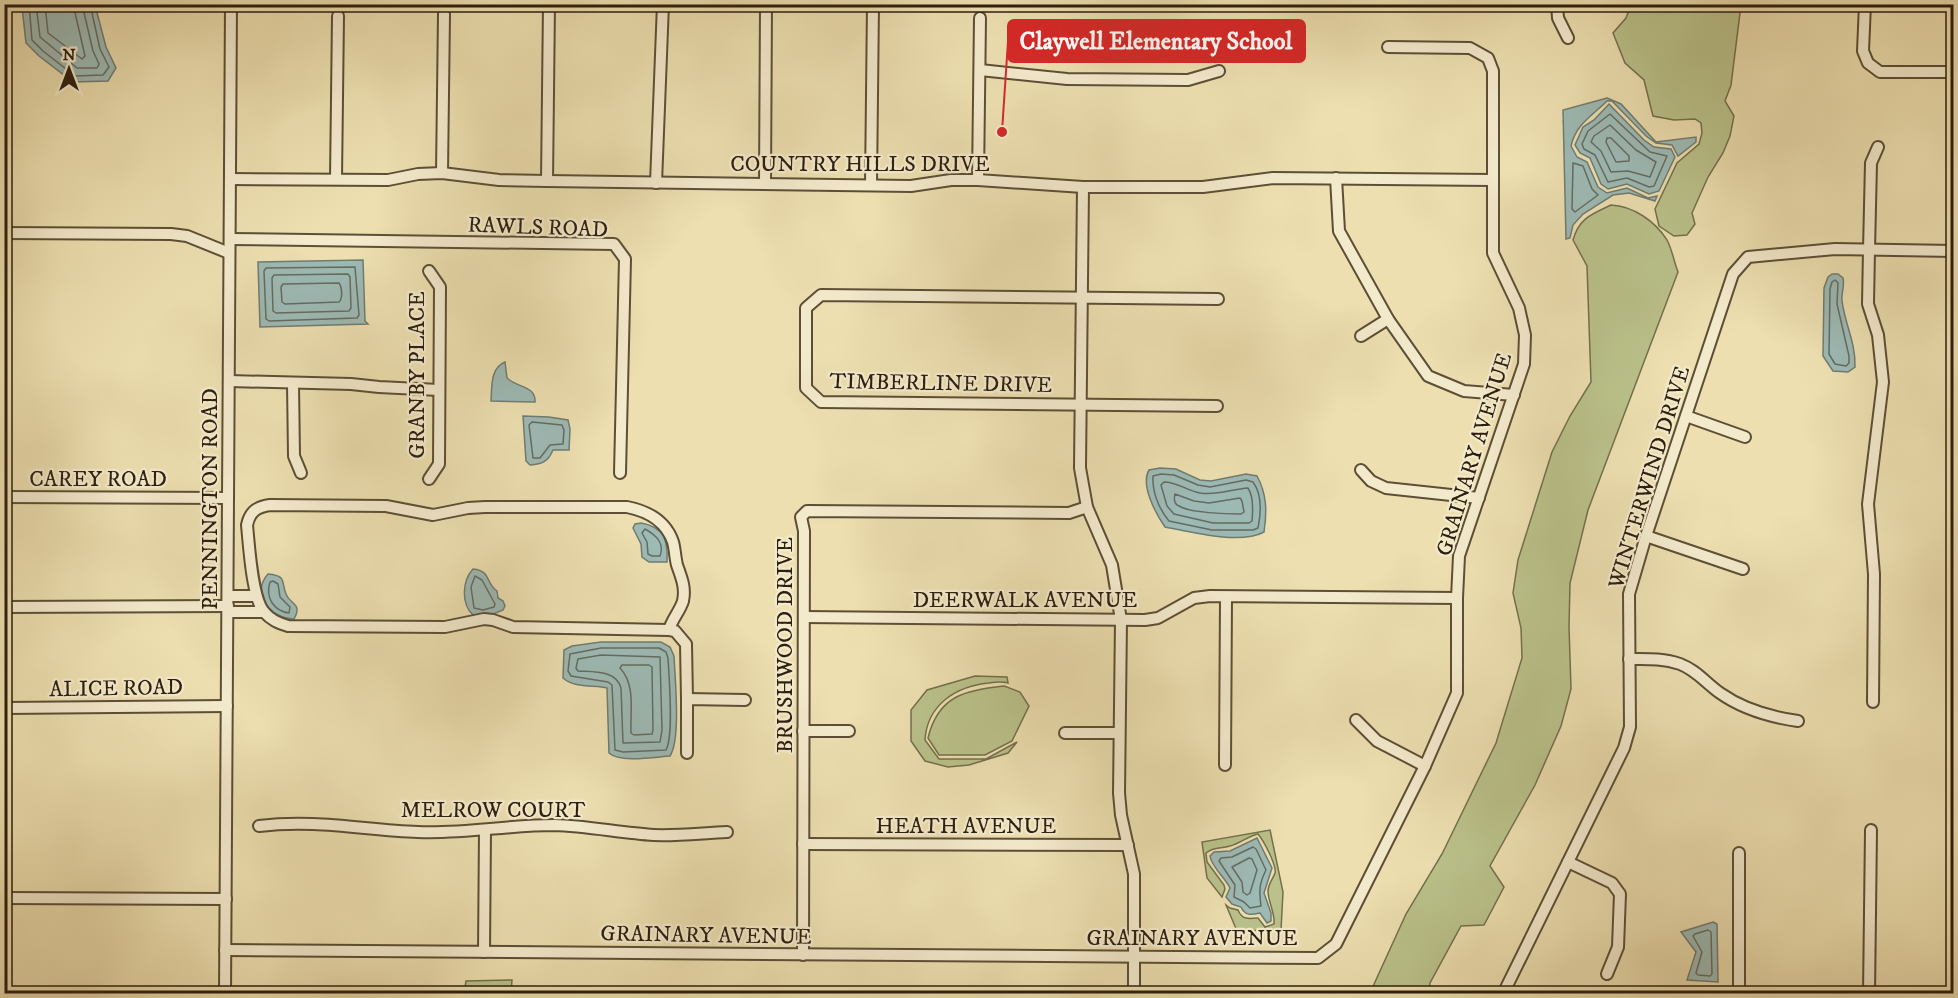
<svg xmlns="http://www.w3.org/2000/svg" width="1958" height="998" font-family="'IM FELL DW Pica',serif">
	<style>
		.green { fill: #bac18a; stroke: #73704c; stroke-width: 1.5 }
		.water { fill: #9dbab5; stroke: #707c72; stroke-width: 1.5 }
		.lines { fill: none; stroke-linecap: round; stroke-linejoin: round }
		.shore { stroke: #646c62; stroke-width: 1.5 }
		.minor-casing { stroke: #5c4f36; stroke-width: 14 }
		.minor { stroke: #f3eacc; stroke-width: 10 }
		.labels { text-anchor: middle; stroke-width: 4.5; stroke-linejoin: round; paint-order: stroke }
		.street-label { font-size: 22px; fill: #2c1f0e; stroke: #f3eacc }
		.leader { fill: none; stroke: #d62828; stroke-width: 2 }
		.callout-dot { fill: #d62828; stroke: #f3eacc; stroke-width: 2 }
		.callout { fill: #d62828; stroke: #d62828; stroke-width: 2 }
		.callout-label { font-size: 24px; text-anchor: middle; font-weight: bold; fill: #fff }
	</style>
	<rect width="100%" height="100%" fill="#eddfb0"/>
	<filter id="stains"><feTurbulence type="fractalNoise" baseFrequency=".00333" numOctaves="4"/><feColorMatrix values="0 0 0 0 .2 0 0 0 0 .09 0 0 0 0 .02 0 0 0 .5 -.17"/></filter>
	<radialGradient id="worn" r=".72"><stop offset=".6" stop-color="#630" stop-opacity="0"/><stop offset="1" stop-color="#630" stop-opacity=".3"/></radialGradient>
	<g class="green">
		<polygon points="1631,5 1741,5 1731,85 1725,101 1734,116 1730,136 1723,153 1708,177 1692,213 1695,224 1687,235 1674,236 1659,226 1655,209 1677,163 1699,144 1702,133 1701,123 1695,119 1674,120 1653,116 1644,80 1625,63 1613,33 1626,18"/>
		<path d="M 1611,205 C 1633,206 1655,221 1667,240 C 1672,249 1674,262 1678,272 L 1588,510 L 1570,583 L 1569,627 L 1571,689 L 1561,726 L 1535,785 L 1490,866 L 1504,887 L 1484,925 L 1461,926 L 1430,983 L 1429,993 L 1370,993 L 1406,914 L 1442,854 L 1496,743 L 1522,658 L 1521,628 L 1513,593 L 1518,560 L 1552,452 L 1570,416 L 1591,382 L 1587,266 L 1573,240 C 1579,218 1592,214 1611,205 Z"/>
		<path d="M 975,676 L 1007,677 L 1008,683 C 1001,681 995,682 989,683 C 956,686 927,705 925,740 L 939,759 L 986,759 L 1017,742 L 1008,753 L 969,765 L 948,767 L 925,761 L 911,741 L 911,710 L 927,690 Z"/>
		<path d="M 1004,686 L 1020,692 L 1029,706 L 1012,741 L 985,755 L 939,755 L 928,738 C 938,696 965,690 1004,686 Z"/>
		<path d="M 1270,830 L 1283,892 L 1281,930 L 1237,931 L 1226,905 L 1230,908 L 1238,910 C 1242,920 1249,919 1258,918 L 1265,927 L 1274,924 C 1275,912 1268,902 1268,891 C 1268,884 1273,879 1275,873 C 1277,866 1264,841 1258,834 C 1248,836 1241,843 1230,846 C 1221,849 1214,846 1206,853 L 1207,862 L 1224,885 L 1225,889 L 1222,897 L 1207,878 L 1202,842 Z"/>
		<polygon points="512,980 511,993 464,993 466,981"/>
	</g>
	<g class="water">
		<polygon points="24,4 95,5 106,47 116,68 108,81 73,82 39,56 26,43 22,7"/>
		<path d="M 1607,98 L 1621,104 L 1656,142 L 1696,137 L 1696,142 L 1678,156 L 1672,145 L 1656,143 L 1646,136 L 1612,101 L 1607,101 C 1592,116 1576,124 1571,146 L 1577,157 L 1587,162 L 1598,187 L 1607,193 L 1627,188 L 1648,198 L 1657,196 L 1655,201 L 1629,193 L 1613,195 L 1583,214 L 1573,225 L 1570,238 L 1566,239 L 1563,110 Z"/>
		<polygon points="1609,104 1644,140 1654,147 1671,149 1675,157 1659,191 1649,194 1627,184 1608,189 1601,184 1590,158 1580,153 1575,145 1583,127 1594,120"/>
		<polygon points="363,260 365,321 368,324 260,327 258,262"/>
		<path d="M 1832,274 L 1838,274 L 1843,278 C 1845,286 1841,293 1842,301 C 1845,324 1856,344 1855,367 L 1848,372 L 1833,371 L 1823,356 L 1824,288 L 1828,277 Z"/>
		<path d="M 505,362 L 507,378 C 518,388 536,386 535,402 L 491,401 C 492,387 490,368 505,362 Z"/>
		<path d="M 523,416 L 549,417 L 568,420 L 570,429 L 569,450 L 553,450 C 548,462 542,464 530,465 L 526,461 Z"/>
		<path d="M 1160,468 L 1176,469 L 1200,480 L 1211,481 L 1246,474 L 1257,476 C 1267,494 1267,512 1264,532 C 1240,545 1191,532 1165,527 C 1156,514 1140,485 1149,470 Z"/>
		<path d="M 641,523 C 665,527 668,541 667,562 L 649,562 L 642,557 L 641,544 L 633,528 L 635,524 Z"/>
		<path d="M 473,569 C 492,571 485,583 497,591 L 498,598 L 503,601 L 505,606 L 503,610 L 491,615 L 473,615 C 461,604 462,581 473,569 Z"/>
		<path d="M 268,574 C 287,576 281,581 286,594 C 290,605 303,603 294,619 C 271,619 250,594 268,574 Z"/>
		<path d="M 601,642 L 661,642 L 670,647 L 674,656 C 675,679 681,739 670,756 C 655,757 620,763 609,753 L 607,688 C 594,685 574,688 563,678 L 564,650 L 572,646 Z"/>
		<path d="M 1257,838 L 1272,868 L 1264,893 L 1271,913 L 1271,921 L 1267,923 L 1260,913 C 1251,915 1245,916 1241,907 L 1232,904 L 1226,897 L 1230,888 C 1225,877 1212,868 1210,856 L 1214,852 L 1230,851 Z"/>
		<polygon points="1713,922 1717,924 1718,982 1687,980 1696,952 1681,932"/>
	</g>
	<g class="lines">
		<g class="shore">
			<polyline points="29,4 32,40 43,51 75,76 103,75 109,67 100,49 90,4"/>
			<polyline points="36,4 40,37 77,68 97,68 99,64 93,51 82,4"/>
			<polyline points="45,4 48,33 82,59 85,56 73,4"/>
			<polygon points="1610,114 1650,152 1667,156 1654,186 1649,187 1627,178 1608,182 1595,155 1584,149 1582,144 1588,131"/>
			<polygon points="1610,125 1636,150 1656,162 1650,177 1628,171 1611,172 1601,151 1591,142 1594,136"/>
			<polygon points="1607,138 1611,138 1629,156 1629,161 1616,162 1606,142"/>
			<polygon points="1573,163 1583,166 1592,189 1598,195 1575,212 1572,209"/>
			<polygon points="355,267 359,315 357,318 269,321 266,319 264,271 266,268"/>
			<polygon points="348,274 350,277 351,308 349,311 276,313 273,311 272,278 274,275"/>
			<polygon points="1835,280 1838,283 1837,304 1849,356 1849,363 1846,366 1835,364 1829,354 1830,289 1832,282"/>
			<path d="M 339,283 C 342,287 343,299 339,302 L 285,304 L 282,302 L 281,287 L 283,284 Z"/>
			<polygon points="532,422 562,425 564,430 563,444 550,445 540,458 533,458 529,425"/>
			<path d="M 1161,474 L 1174,475 L 1198,485 L 1210,487 L 1246,480 L 1253,482 C 1262,494 1261,513 1258,528 L 1253,530 L 1212,530 L 1169,521 C 1159,509 1152,492 1153,476 Z"/>
			<path d="M 1164,482 C 1178,482 1187,491 1200,493 C 1216,496 1232,489 1248,488 C 1254,497 1253,511 1252,521 L 1249,523 L 1213,523 L 1174,514 L 1167,506 L 1161,485 Z"/>
			<path d="M 1175,494 L 1194,501 L 1209,503 L 1240,498 L 1242,501 L 1244,512 L 1241,514 C 1227,514 1190,513 1179,506 C 1174,504 1174,498 1175,494 Z"/>
			<path d="M 645,529 C 656,535 665,543 660,556 L 652,556 L 648,554 L 647,542 L 642,533 Z"/>
			<polygon points="475,576 482,580 495,604 494,607 483,610 474,608 471,587"/>
			<path d="M 273,581 L 278,584 L 280,597 L 290,607 L 289,613 C 274,611 265,598 270,582 Z"/>
			<path d="M 601,648 L 659,648 L 666,652 L 668,658 C 669,677 674,736 666,750 L 623,752 L 615,750 L 612,685 L 608,682 L 571,676 L 568,671 L 570,654 Z"/>
			<path d="M 601,655 L 660,657 L 662,730 L 660,742 L 623,743 L 621,688 C 616,670 594,672 578,671 L 576,668 L 578,659 Z"/>
			<path d="M 622,665 L 649,665 L 652,667 L 653,730 L 652,734 L 634,735 L 631,733 C 630,711 636,685 620,668 Z"/>
			<path d="M 1253,847 L 1256,849 L 1266,870 C 1259,884 1259,891 1261,906 L 1250,908 L 1244,902 L 1234,897 L 1235,885 L 1219,861 L 1221,858 L 1232,857 Z"/>
			<polygon points="1249,858 1252,859 1257,870 1250,893 1247,895 1243,892 1242,882 1232,867"/>
			<polygon points="1708,930 1711,932 1712,974 1710,976 1698,975 1696,973 1702,952 1693,936 1695,934"/>
		</g>
		<defs>
			<g id="minor">
				<polyline points="1557,4 1558,18 1568,38"/>
				<polyline points="1865,4 1863,51 1868,63 1880,72 1954,72"/>
				<polyline points="980,70 1067,79 1188,80 1219,71"/>
				<polyline points="442,173 444,14"/>
				<polyline points="1336,178 1339,231 1388,319 1428,376 1464,391 1514,395"/>
				<polyline points="230,179 388,180 418,174 442,173 499,180 547,181 911,186 951,180 978,180 1083,187 1203,187 1273,178 1492,180"/>
				<polyline points="336,179 338,16"/>
				<polyline points="978,180 980,18"/>
				<polyline points="547,181 549,4"/>
				<polyline points="656,183 663,4"/>
				<polyline points="765,184 766,4"/>
				<polyline points="871,185 873,4"/>
				<polyline points="1083,187 1080,468 1087,507 1112,565 1121,620 1119,793 1121,815 1134,874 1134,994"/>
				<polyline points="4,233 171,234 187,236 229,253"/>
				<polyline points="230,239 614,244 625,259 620,473"/>
				<polyline points="429,271 440,287 439,464 429,479"/>
				<polyline points="1361,336 1388,319"/>
				<polyline points="229,381 351,384 379,387 439,390"/>
				<polyline points="293,383 294,456 301,473"/>
				<polyline points="1217,406 821,402 806,388 806,308 821,295 1218,299"/>
				<polyline points="1686,416 1745,437"/>
				<polyline points="1361,470 1371,481 1386,488 1479,498"/>
				<polyline points="4,497 228,498"/>
				<polyline points="1646,536 1743,569"/>
				<polyline points="228,596 256,596"/>
				<polyline points="4,607 228,606"/>
				<polyline points="228,612 264,612"/>
				<polyline points="804,617 1145,620 1158,618 1194,598 1210,596 1457,598"/>
				<path d="M 669,630 C 672,619 680,611 683,601 C 686,587 681,577 677,565 C 675,557 675,549 673,542 C 666,521 647,511 627,507 L 485,507 L 468,508 L 433,515 L 386,506 L 270,505 C 257,507 250,511 247,525 C 249,545 252,598 264,612 C 271,620 278,623 288,626 L 445,627 L 484,619 L 493,620 L 513,627 L 669,630 L 675,631 L 686,644 L 687,699"/>
				<path d="M 1629,659 C 1646,659 1663,658 1680,664 C 1696,670 1706,683 1720,693 C 1744,710 1770,717 1798,721"/>
				<polyline points="1873,702 1874,574 1868,504 1883,382 1878,335 1868,304 1869,250 1871,163 1878,147"/>
				<polyline points="4,708 227,706"/>
				<polyline points="1356,720 1377,741 1425,766"/>
				<polyline points="803,731 849,731"/>
				<polyline points="1065,733 1119,733"/>
				<polyline points="687,753 687,699 745,700"/>
				<polyline points="1225,765 1226,597"/>
				<path d="M 259,826 C 315,819 364,830 418,832 C 464,834 509,825 554,825 C 588,826 621,833 654,835 C 678,836 703,833 727,832"/>
				<polyline points="803,844 1128,845"/>
				<polyline points="1568,862 1612,883 1620,894 1618,947 1607,974"/>
				<polyline points="4,898 226,899"/>
				<polyline points="225,950 1318,958 1336,944 1425,766 1457,693 1457,598 1459,556 1524,364 1525,335 1519,308 1493,253 1493,71 1488,58 1470,48 1388,47"/>
				<polyline points="484,952 485,830"/>
				<polyline points="803,955 804,531 801,517 807,511 1069,513 1087,507"/>
				<polyline points="225,994 231,4"/>
				<polyline points="1503,994 1624,748 1630,727 1629,594 1646,536 1733,274 1748,257 1835,249 1954,251"/>
				<polyline points="1739,994 1739,853"/>
				<polyline points="1869,994 1871,830"/>
			</g>
		</defs>
		<use href="#minor" class="minor-casing"/>
		<use href="#minor" class="minor"/>
	</g>
	<g class="labels">
		<g class="street-label">
			<text x="860" y="171">COUNTRY HILLS DRIVE</text>
			<text transform="translate(538 226) rotate(2)" y="8">RAWLS ROAD</text>
			<text transform="translate(416 375) rotate(-90)" y="8">GRANBY PLACE</text>
			<text transform="translate(941 382) rotate(1)" y="8">TIMBERLINE DRIVE</text>
			<text transform="translate(1473 454) rotate(-73)" y="8">GRAINARY AVENUE</text>
			<text transform="translate(1648 477) rotate(-73)" y="8">WINTERWIND DRIVE</text>
			<text x="98" y="486">CAREY ROAD</text>
			<text transform="translate(209 499) rotate(-90)" y="8">PENNINGTON ROAD</text>
			<text x="1025" y="607">DEERWALK AVENUE</text>
			<text transform="translate(784 645) rotate(-90)" y="8">BRUSHWOOD DRIVE</text>
			<text transform="translate(116 687) rotate(-1)" y="8">ALICE ROAD</text>
			<text x="493" y="817">MELROW COURT</text>
			<text x="966" y="833">HEATH AVENUE</text>
			<text transform="translate(706 934) rotate(1)" y="8">GRAINARY AVENUE</text>
			<text x="1192" y="945">GRAINARY AVENUE</text>
		</g>
	</g>
	<path class="leader" d="M1002 132L1008 41"/>
	<circle class="callout-dot" cx="1002" cy="132" r="6"/>
	<rect class="callout" x="1008" y="20" width="297" height="42" rx="6"/>
	<g class="callout-label">
		<text x="1156" y="49">Claywell Elementary School</text>
	</g>
	<rect width="1958" height="998" fill="none" stroke="#eddfb0" stroke-width="24"/>
	<rect x="6" y="6" width="1946" height="986" fill="none" stroke="#2c1f0e" stroke-width="3"/>
	<rect x="12" y="12" width="1934" height="974" fill="none" stroke="#2c1f0e" stroke-width="1.5"/>
	<g transform="translate(69 69)" stroke="#f3eacc" stroke-width="4.5" paint-order="stroke">
	<path d="M0-4.5L10 22L0 15L-10 22Z" fill="#2c1f0e"/>
	<text y="-9" font-size="16" font-weight="bold" text-anchor="middle" fill="#2c1f0e">N</text>
	</g>
	<rect width="100%" height="100%" filter="url(#stains)"/>
	<rect width="100%" height="100%" fill="url(#worn)"/>
</svg>
